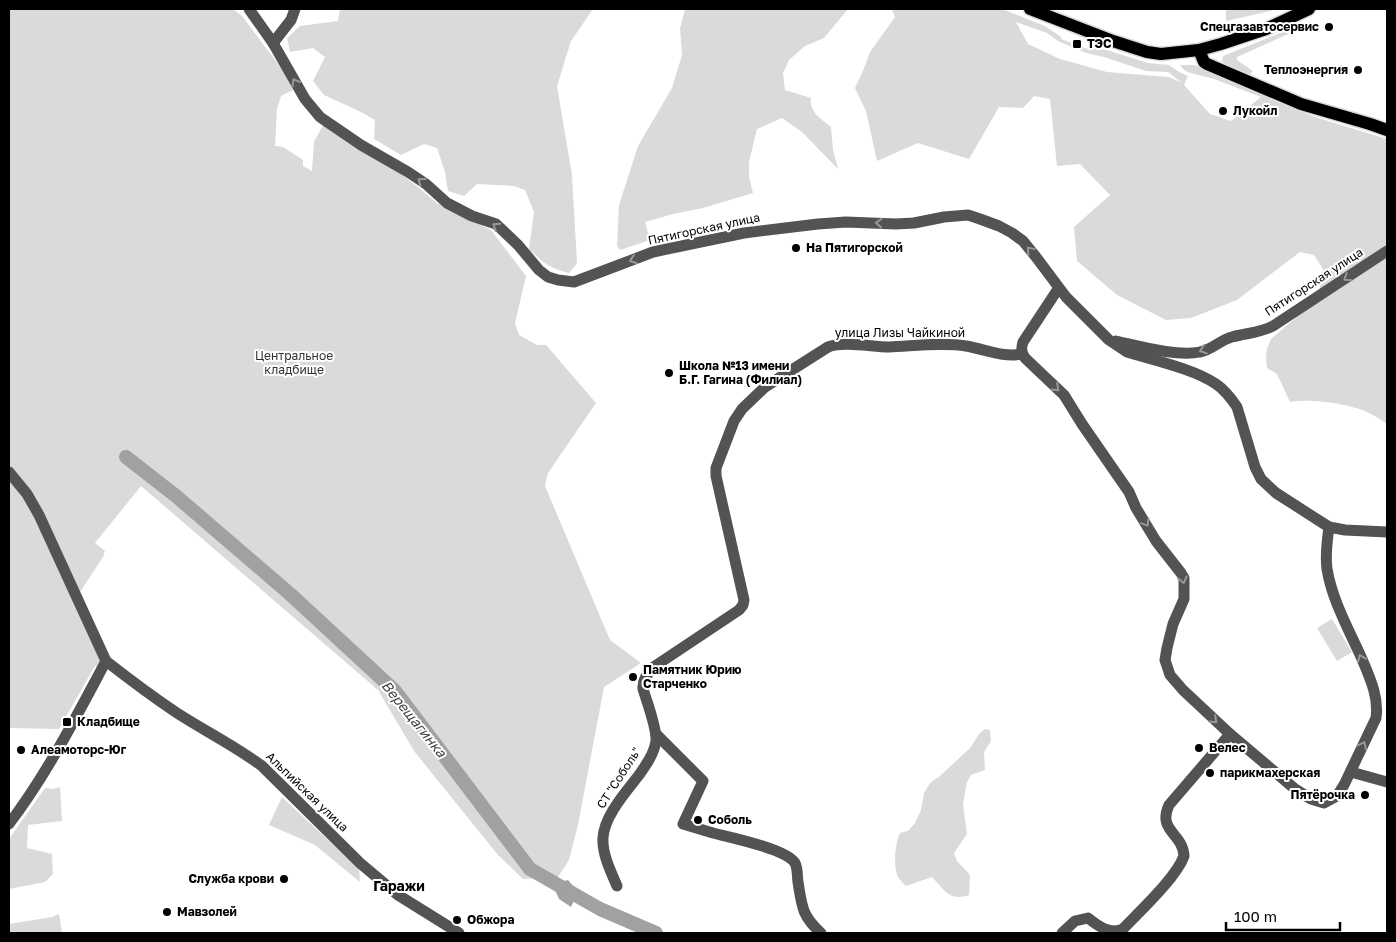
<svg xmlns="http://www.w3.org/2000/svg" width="1396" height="942" font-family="'Golos Text',sans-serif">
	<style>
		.green { fill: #dadada; fill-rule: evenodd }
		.water { fill: #a1a1a1 }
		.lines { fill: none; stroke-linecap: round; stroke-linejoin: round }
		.river { stroke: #a1a1a1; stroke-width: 14 }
		.major-casing { stroke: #dbdbdb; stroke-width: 15 }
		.minor { stroke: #535353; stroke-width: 11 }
		.major { stroke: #000; stroke-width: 12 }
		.oneway { stroke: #989898 }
		.poi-dot { fill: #000; stroke: #fff; stroke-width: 2 }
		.labels { text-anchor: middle; stroke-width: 4; stroke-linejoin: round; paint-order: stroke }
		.poi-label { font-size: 12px; font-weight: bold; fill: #000; stroke: #fff; text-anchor: start }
		.street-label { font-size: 12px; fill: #000; stroke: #fff }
		.park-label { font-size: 12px; fill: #313131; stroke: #fff }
		.water-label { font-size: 14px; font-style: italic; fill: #424242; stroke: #fff }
		.neighbourhood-label { font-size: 14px; font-weight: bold; fill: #000; stroke: #fff }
	</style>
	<rect width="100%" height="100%" fill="#fff"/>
	<g class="green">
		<polygon points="9,9 233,9 242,16 284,72 293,90 281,96 277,109 275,146 283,147 303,160 303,166 312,171 314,142 323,125 393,168 414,184 437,203 491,230 526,276 515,323 519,335 537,345 546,345 596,403 548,473 545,486 610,640 641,663 604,687 578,825 569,860 558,877 523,879 498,855 414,751 378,690 141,486 95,543 105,551 103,557 78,595 105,670 95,666 59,729 9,728"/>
		<path d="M 340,9 L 593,9 L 571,41 L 557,86 L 572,175 L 577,263 L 569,273 C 551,269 542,262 529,249 L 534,212 L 525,190 L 514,186 L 477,184 L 464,196 L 448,191 L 445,172 L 437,148 L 424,144 L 401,155 L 374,139 L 375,120 L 361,112 L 324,95 L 313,81 L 325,57 L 313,48 L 290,52 L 287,38 L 300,26 L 338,21 Z"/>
		<path d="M 685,9 L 848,9 L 824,38 L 805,46 L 789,60 L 783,73 L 785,90 L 811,98 C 809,112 821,119 831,127 L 833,150 L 838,169 L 802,132 L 782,118 L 757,129 L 749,162 L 749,177 L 753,193 L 703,208 L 673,214 L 645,222 L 650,240 L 620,250 L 617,246 L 619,205 L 638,146 L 672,88 L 682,55 L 680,28 Z"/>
		<path d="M 892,9 L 1002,9 L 1045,26 L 1061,37 L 1061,39 L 1088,49 L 1089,48 L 1107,50 L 1148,63 L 1169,65 L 1179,72 L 1188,76 L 1184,85 L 1210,114 L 1231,121 L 1261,97 L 1214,79 L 1187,72 L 1182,68 L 1180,65 L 1194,65 L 1262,94 L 1262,97 L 1263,96 L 1315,117 L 1387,139 L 1387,424 C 1382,421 1377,417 1371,414 C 1353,404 1310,398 1290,402 L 1277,374 L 1267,368 L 1266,357 L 1267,349 L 1271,339 L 1305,310 L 1319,293 L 1323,269 L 1314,255 L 1300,252 L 1237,300 L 1191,318 L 1166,320 L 1117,295 L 1077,261 L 1074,227 L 1110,195 L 1080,164 L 1057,166 L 1050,99 L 1034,96 L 1023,108 L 999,107 L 969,159 L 918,143 L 877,161 L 866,111 L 855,88 L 863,71 L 870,52 L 895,17 ZM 1016,22 L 1047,33 L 1058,41 L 1086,53 L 1104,57 L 1146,71 L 1168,72 L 1182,83 L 1169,77 L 1107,72 L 1060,59 L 1028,44 Z"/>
		<polygon points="1226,9 1278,9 1226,21"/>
		<polygon points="1290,29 1297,30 1237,57 1237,60 1253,71 1249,75 1225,64 1222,61 1223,56"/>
		<polygon points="1332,619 1352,652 1337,661 1317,628"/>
		<path d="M 985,729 L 990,730 L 991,741 L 984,752 L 985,770 L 971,775 L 967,782 L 963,804 L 967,834 L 954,853 L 957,861 L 970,875 L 969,895 C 949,902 944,889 932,877 L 906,886 C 904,884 900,880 898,877 C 893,867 895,843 900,833 L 908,831 L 915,823 L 921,810 L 924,793 L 930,783 L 940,776 L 970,748 L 979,734 Z"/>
		<polygon points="60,787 62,821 28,825 27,848 52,854 53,874 45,882 9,889 9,839 45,788 53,789"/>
		<polygon points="282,797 359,869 360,882 315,845 269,825"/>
		<polygon points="59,914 62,933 9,933 9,924 52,917"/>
	</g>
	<polygon class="water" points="568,880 578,892 571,907 559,899 555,890 561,882"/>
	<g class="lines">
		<polyline class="river" points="126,457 176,496 290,594 395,691 530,869 600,909 656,933"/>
		<defs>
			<g id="major">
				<polyline points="1030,9 1113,41 1147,52 1161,54 1199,50 1221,44 1266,29 1309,9"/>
				<polyline points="1199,50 1204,62 1207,64 1301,104 1370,124 1387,130"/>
			</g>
		</defs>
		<use href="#major" class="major-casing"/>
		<g class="minor">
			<path d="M 249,9 L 273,43 L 305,99 L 320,117 L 361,145 L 408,172 L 426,184 L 447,203 L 472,216 L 496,224 L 518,245 L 539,270 L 548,277 L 558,280 L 574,282 L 653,252 L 744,233 L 818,224 L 846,222 L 896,224 L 914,223 L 944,217 L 968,215 L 980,219 L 999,226 L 1012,233 L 1023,241 L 1036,257 L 1066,297 L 1109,340 L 1127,352 C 1153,360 1194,369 1216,384 C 1225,390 1231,398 1237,407 L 1255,467 L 1261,479 L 1276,493 L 1329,527 L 1345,530 L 1387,532"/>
			<polyline points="273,43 291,20 295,9"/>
			<path d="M 1058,289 L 1023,342 C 1021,348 1021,352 1025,358 L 1064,395 L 1082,424 L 1129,492 L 1136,508 L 1156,541 L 1181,573 L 1184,578 L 1184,599 L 1173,624 L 1167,648 L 1165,660 L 1170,675 L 1183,690 L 1230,734 L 1295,789 L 1311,799 L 1324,803 L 1337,796 L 1344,785 L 1376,718 C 1379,697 1370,678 1362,659 C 1349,630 1332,600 1327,569 C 1325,555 1327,541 1329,527"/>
			<path d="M 1116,341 C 1139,346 1177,357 1200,352 C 1212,350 1220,340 1232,337 C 1246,333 1260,333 1273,326 L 1387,251"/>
			<path d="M 9,472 L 27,494 L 39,515 L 106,661 C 129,679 153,697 177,713 C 205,731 235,746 262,766 L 360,863 L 398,895 L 459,933"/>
			<path d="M 656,734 L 703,781 L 683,824 C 693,827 703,830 713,833 C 729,837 787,849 795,863 C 798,869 797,876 798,882 C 802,907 802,916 821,933"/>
			<polyline points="1351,772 1387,782"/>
			<path d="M 9,824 C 47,774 76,717 106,661"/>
			<path d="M 617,886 C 611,872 602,854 603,838 C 604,816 626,792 639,775 C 646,765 654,754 656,741 C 657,728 647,702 643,689 C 642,679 648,672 655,666 L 739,610 L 743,605 L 744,600 L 716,476 L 716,468 L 734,421 L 742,409 L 765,387 L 828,347 C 844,341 872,347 889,347 C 914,346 941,342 966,346 C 984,349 1003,358 1022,354"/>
			<path d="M 1062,933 L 1075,921 L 1088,918 C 1098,926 1110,935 1123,929 C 1140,911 1176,878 1184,856 C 1183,833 1157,831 1169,805 L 1230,734"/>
		</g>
		<use href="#major" class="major"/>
	</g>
	<defs><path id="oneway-chevron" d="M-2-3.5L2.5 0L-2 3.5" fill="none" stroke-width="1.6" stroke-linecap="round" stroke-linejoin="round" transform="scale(1.25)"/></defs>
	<g class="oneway">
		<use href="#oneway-chevron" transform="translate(295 82) rotate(-120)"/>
		<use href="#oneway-chevron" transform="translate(421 181) rotate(-144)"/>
		<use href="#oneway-chevron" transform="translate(879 223) rotate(-177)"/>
		<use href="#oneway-chevron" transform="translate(496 226) rotate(-147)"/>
		<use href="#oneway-chevron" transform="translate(1030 250) rotate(-130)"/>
		<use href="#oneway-chevron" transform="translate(633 260) rotate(160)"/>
		<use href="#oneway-chevron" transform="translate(1347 278) rotate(147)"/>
		<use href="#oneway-chevron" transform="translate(1203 350) rotate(161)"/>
		<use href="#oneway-chevron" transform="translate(1056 388) rotate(43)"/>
		<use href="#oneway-chevron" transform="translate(1146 523) rotate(59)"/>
		<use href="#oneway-chevron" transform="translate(1183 580) rotate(76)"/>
		<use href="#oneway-chevron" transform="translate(1361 658) rotate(-113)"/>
		<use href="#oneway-chevron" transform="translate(1214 720) rotate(43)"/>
		<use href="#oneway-chevron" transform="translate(1363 745) rotate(-65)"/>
	</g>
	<g class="poi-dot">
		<circle cx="1329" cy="27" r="5"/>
		<rect x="1072" y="39" width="10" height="10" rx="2.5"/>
		<circle cx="1358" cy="70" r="5"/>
		<circle cx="1223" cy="111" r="5"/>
		<circle cx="796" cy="248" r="5"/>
		<circle cx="669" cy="373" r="5"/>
		<circle cx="633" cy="677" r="5"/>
		<rect x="62" y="717" width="10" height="10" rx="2.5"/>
		<circle cx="1199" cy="748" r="5"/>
		<circle cx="21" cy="750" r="5"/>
		<circle cx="1210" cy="773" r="5"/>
		<circle cx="1365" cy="795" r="5"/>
		<circle cx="698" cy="820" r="5"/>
		<circle cx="284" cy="879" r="5"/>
		<circle cx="167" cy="912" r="5"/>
		<circle cx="457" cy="920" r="5"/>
	</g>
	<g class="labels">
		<g class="poi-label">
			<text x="1319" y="31" text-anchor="end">Спецгазавтосервис</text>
			<text x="1087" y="48">ТЭС</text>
			<text x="1348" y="74" text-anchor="end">Теплоэнергия</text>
			<text x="1233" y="115">Лукойл</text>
			<text x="806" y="252">На Пятигорской</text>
			<text x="679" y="370">Школа №13 имени<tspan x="679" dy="14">Б.Г. Гагина (Филиал)</tspan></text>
			<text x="643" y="674">Памятник Юрию<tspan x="643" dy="14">Старченко</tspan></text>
			<text x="77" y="726">Кладбище</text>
			<text x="1209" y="752">Велес</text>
			<text x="31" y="754">Алеамоторс-Юг</text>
			<text x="1220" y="777">парикмахерская</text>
			<text x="1355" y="799" text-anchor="end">Пятёрочка</text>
			<text x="708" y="824">Соболь</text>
			<text x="274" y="883" text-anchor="end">Служба крови</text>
			<text x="177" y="916">Мавзолей</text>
			<text x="467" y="924">Обжора</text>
		</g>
		<g class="street-label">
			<text transform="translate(704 229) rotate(-12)" y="4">Пятигорская улица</text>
			<text transform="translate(1314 282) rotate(-33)" y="4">Пятигорская улица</text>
			<text x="900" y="337">улица Лизы Чайкиной</text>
			<text transform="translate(619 778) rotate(-57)" y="4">СТ "Соболь"</text>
			<text transform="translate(307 792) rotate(44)" y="4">Альпийская улица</text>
		</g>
		<g class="park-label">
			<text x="294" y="360">Центральное<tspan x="294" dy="14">кладбище</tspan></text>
		</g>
		<g class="water-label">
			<text transform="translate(414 719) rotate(51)" y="5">Верещагинка</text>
		</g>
		<g class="neighbourhood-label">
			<text x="399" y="891">Гаражи</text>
		</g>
	</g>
	<rect width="1396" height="942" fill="none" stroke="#000000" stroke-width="20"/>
	<path d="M1226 922v8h114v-8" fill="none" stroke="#000000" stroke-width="2.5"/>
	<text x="1234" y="922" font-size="15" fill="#000000" stroke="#ffffff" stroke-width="4" paint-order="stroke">100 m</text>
</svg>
